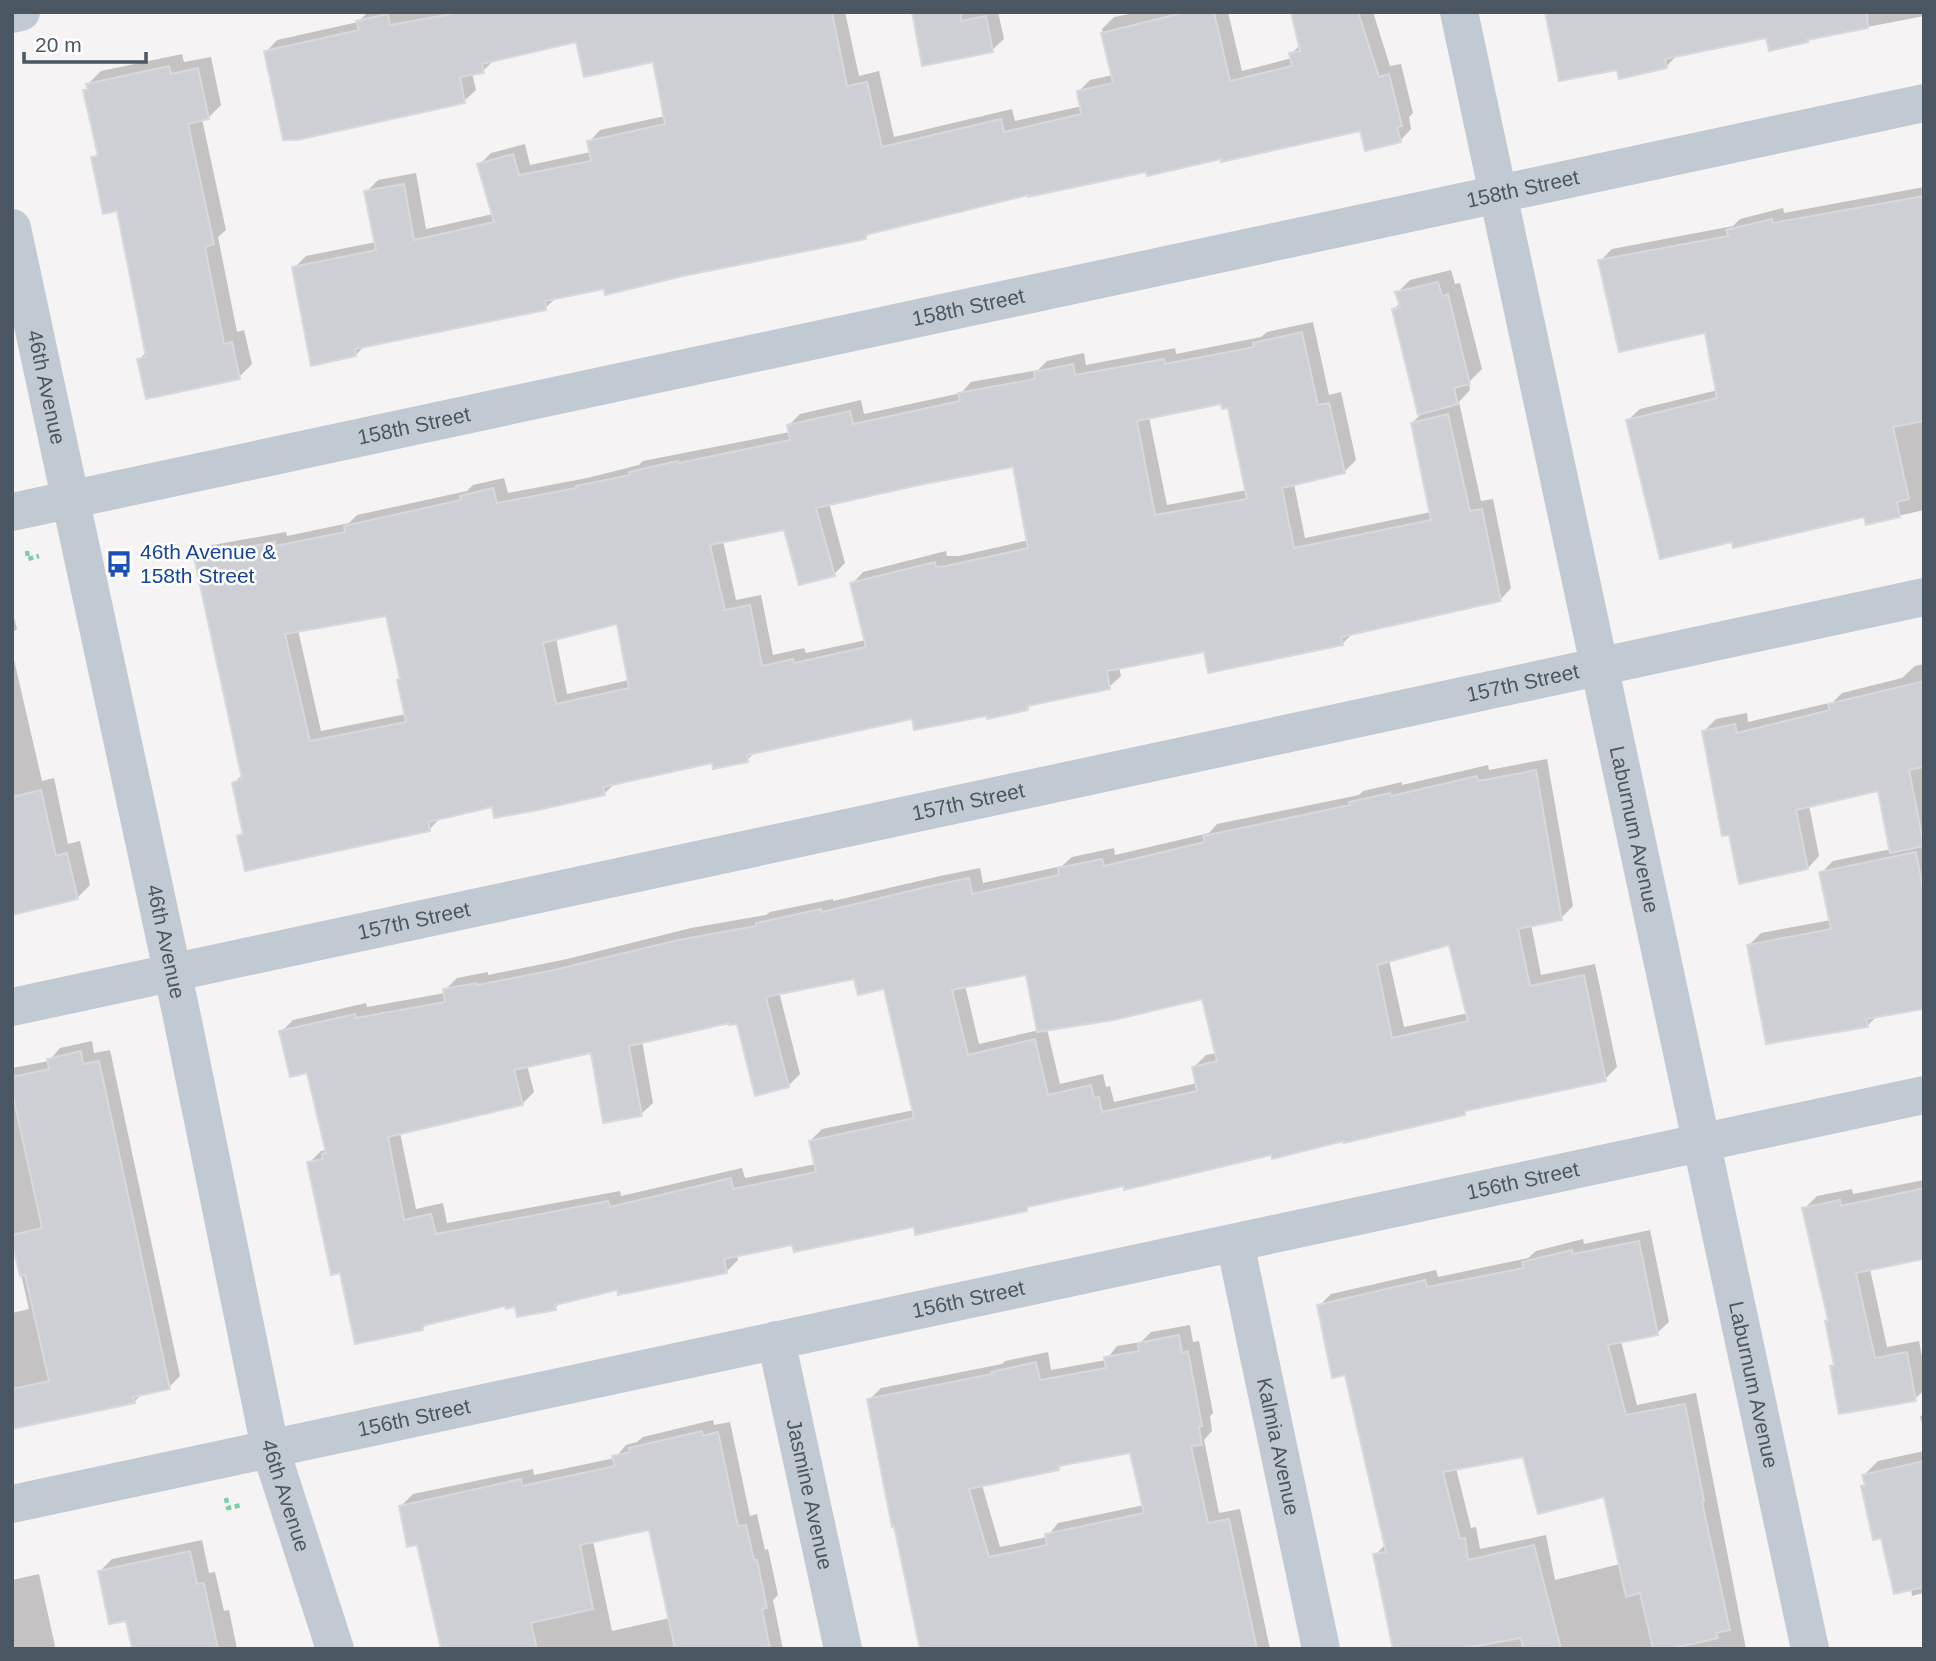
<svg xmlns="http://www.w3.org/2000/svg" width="1936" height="1661" font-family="Arial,sans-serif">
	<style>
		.shadow { fill: #0003; fill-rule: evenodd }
		.building { fill: #cdcfd5; stroke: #d7d9de; stroke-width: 2; fill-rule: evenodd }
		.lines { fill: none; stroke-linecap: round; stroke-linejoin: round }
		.path { stroke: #7ad0a6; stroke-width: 4.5; stroke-dasharray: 5 3.5; stroke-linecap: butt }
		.minor { stroke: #c1cad2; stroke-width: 38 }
		.labels { text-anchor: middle; stroke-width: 5; stroke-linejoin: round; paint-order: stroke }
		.street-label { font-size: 21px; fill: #4a5661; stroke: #fff }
		.transit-label { font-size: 21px; fill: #164399; stroke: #fff; text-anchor: start }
	</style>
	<rect width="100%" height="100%" fill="#f5f3f3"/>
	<g class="shadow">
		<polygon points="368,12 401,12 402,14 414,12 845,12 859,76 879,71 894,137 1012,109 1015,121 1082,106 1079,91 1090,80 1113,75 1102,29 1114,17 1138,12 1228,12 1242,71 1292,58 1291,54 1300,45 1293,12 1373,12 1390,66 1401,64 1413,113 1409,117 1411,129 1400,141 1361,129 1029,193 871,232 865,238 557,297 545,308 365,345 356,355 294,268 306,256 376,242 366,192 378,180 416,173 426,229 493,214 479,165 491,153 525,144 530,165 591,152 589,142 600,130 665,116 654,60 578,40 495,59 483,71 472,73 476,90 464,101 285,141 266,52 277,40 358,22"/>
		<polygon points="913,12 998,12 1004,39 992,50"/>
		<polygon points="1546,12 1924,12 1924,16 1810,38 1807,40 1767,36 1677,55 1666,67 1618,68"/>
		<polygon points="182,54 184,62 211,57 221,105 208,118 202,119 226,230 218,237 237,332 244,330 252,364 239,377 139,360 146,352 118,209 93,158 99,152 85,91 89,88 88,84 101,71"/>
		<polygon points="1924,187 1924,510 1867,523 1865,515 1733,540 1628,420 1640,409 1718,390 1707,331 1600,261 1612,249 1733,226 1740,219 1783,208 1784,213"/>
		<path d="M 1451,270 L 1455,284 L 1460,283 L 1482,369 L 1469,382 L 1470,390 L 1459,402 L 1481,501 L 1493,499 L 1511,588 L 1500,600 L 1353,633 L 1342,644 L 1205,650 L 1119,667 L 1121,676 L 1109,687 L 1033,703 L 1027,709 L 987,714 L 913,717 L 756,751 L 747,760 L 713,761 L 616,782 L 604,794 L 493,805 L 440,818 L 429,830 L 239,836 L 244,831 L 234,783 L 243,774 L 196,558 L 207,546 L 286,532 L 287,536 L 349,523 L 357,515 L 467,491 L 473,485 L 504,478 L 508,493 L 587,478 L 639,465 L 643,461 L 790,432 L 789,425 L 800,414 L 861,400 L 864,414 L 961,393 L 971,382 L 1038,370 L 1047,361 L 1084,353 L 1086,365 L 1175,348 L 1176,354 L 1261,337 L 1267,332 L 1313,322 L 1329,395 L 1341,392 L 1356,460 L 1344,472 L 1294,484 L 1305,538 L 1431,512 L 1412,423 L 1424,411 L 1394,309 L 1400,303 L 1397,293 L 1410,280 ZM 1223,402 L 1230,405 L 1247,490 L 1167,505 L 1149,417 ZM 1014,465 L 1029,540 L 959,556 L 947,556 L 946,551 L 863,572 L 852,584 L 866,640 L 806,653 L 804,648 L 773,655 L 761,595 L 736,600 L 723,541 L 785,528 L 834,574 L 845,563 L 829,503 ZM 387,614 L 401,678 L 406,714 L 321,731 L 298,630 ZM 619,622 L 629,680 L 567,694 L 556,638 Z"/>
		<polygon points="12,609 17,629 12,633"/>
		<polygon points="12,651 42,781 54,778 68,844 80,841 90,885 77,898 12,913"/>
		<polygon points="1924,664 1924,1007 1877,1016 1867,1026 1749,945 1761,933 1831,920 1821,873 1833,861 1891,849 1879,788 1809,805 1819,856 1808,868 1704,731 1716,719 1747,713 1748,722 1833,702 1842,693 1902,678 1915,666"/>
		<path d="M 1547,759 L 1573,906 L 1561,918 L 1531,924 L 1541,975 L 1595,964 L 1617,1067 L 1605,1079 L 1469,1109 L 1465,1113 L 1031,1204 L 1026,1209 L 794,1243 L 737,1255 L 738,1260 L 726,1272 L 619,1288 L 561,1302 L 555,1308 L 507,1304 L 428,1323 L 422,1329 L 341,1271 L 309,1163 L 321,1151 L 327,1150 L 309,1071 L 281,1032 L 293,1020 L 366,1003 L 367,1007 L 445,993 L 445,990 L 457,978 L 488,972 L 488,975 L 567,959 L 691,928 L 766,915 L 770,912 L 833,899 L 833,901 L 940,876 L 980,868 L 983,883 L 1062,866 L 1072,857 L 1114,848 L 1115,855 L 1209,833 L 1217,824 L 1359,795 L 1363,791 L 1402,782 L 1402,785 L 1488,765 L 1489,770 ZM 1451,943 L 1468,1013 L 1404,1027 L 1389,960 ZM 1028,973 L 1039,1030 L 979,1044 L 965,985 ZM 855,977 L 886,987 L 914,1110 L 822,1129 L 810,1141 L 816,1164 L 745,1178 L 742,1168 L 621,1196 L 620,1191 L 447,1223 L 443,1203 L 416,1209 L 400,1133 L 522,1104 L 534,1092 L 527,1065 L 592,1051 L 641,1114 L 653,1103 L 642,1041 L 697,1028 L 739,1023 L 788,1086 L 800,1074 L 779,992 ZM 1204,997 L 1217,1053 L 1206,1055 L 1194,1067 L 1197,1083 L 1114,1102 L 1110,1086 L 1106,1087 L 1103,1074 L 1060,1084 L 1047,1029 Z"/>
		<polygon points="92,1041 94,1053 110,1050 180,1376 169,1387 143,1393 134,1402 12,1414 12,1313 29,1309 16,1252 12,1253 12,1068 49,1061 60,1048"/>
		<polygon points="1924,1180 1924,1257 1870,1269 1887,1347 1919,1341 1924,1367 1924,1390 1915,1399 1832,1366 1835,1363 1829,1319 1804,1209 1817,1196 1852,1189 1853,1194"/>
		<path d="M 1650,1230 L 1669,1322 L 1657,1333 L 1621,1341 L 1637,1405 L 1696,1393 L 1746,1649 L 1395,1649 L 1375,1555 L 1386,1544 L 1347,1373 L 1319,1306 L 1331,1294 L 1436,1270 L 1438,1277 L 1528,1258 L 1536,1251 L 1583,1239 L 1584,1244 ZM 1524,1455 L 1606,1495 L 1620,1564 L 1555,1580 L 1546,1535 L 1480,1549 L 1476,1527 L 1471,1528 L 1456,1468 Z"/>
		<path d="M 1190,1325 L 1193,1342 L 1199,1341 L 1213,1413 L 1210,1416 L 1212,1431 L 1204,1440 L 1219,1513 L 1240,1509 L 1270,1649 L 921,1649 L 869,1400 L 881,1388 L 1002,1364 L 1005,1361 L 1048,1352 L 1051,1370 L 1106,1360 L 1117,1346 L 1141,1342 L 1151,1332 ZM 1131,1451 L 1144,1505 L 1058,1523 L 1047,1537 L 1000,1547 L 982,1485 L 1058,1469 L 1064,1464 Z"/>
		<polygon points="1924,1413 1924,1429 1920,1417"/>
		<path d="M 713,1420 L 714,1425 L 730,1422 L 750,1516 L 757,1514 L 765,1550 L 768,1549 L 778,1595 L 773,1600 L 783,1649 L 449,1649 L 418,1543 L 401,1506 L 413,1494 L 533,1469 L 534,1475 L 615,1458 L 626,1445 L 637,1442 L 643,1437 ZM 650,1528 L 670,1618 L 612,1631 L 593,1541 Z"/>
		<polygon points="1924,1451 1924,1597 1923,1593 1912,1596 1911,1588 1882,1536 1863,1486 1866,1483 1864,1475 1878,1461"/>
		<polygon points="202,1540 209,1573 215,1572 224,1611 229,1610 237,1649 133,1649 127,1619 100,1571 112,1559"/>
		<polygon points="39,1574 55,1646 52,1649 12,1649 12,1580"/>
	</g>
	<g class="building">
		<polygon points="463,12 832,12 847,86 867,82 882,147 1001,119 1004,132 1081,114 1077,91 1113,83 1101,33 1186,12 1214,12 1230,81 1292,66 1289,53 1300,51 1291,12 1358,12 1379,77 1389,74 1402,126 1397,127 1401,142 1365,151 1360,131 1221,162 1221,159 1147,176 1146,172 1028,197 1028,195 865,235 866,239 683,276 605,295 604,289 545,301 546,310 355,349 356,356 311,366 292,267 376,250 364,191 404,184 414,240 494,222 477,164 513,154 519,175 591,161 587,141 665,124 653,62 584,77 576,42 482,64 484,73 460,77 465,103 297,140 283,140 264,51 359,30 356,21 388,14 390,25"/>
		<polygon points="912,12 961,12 961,21 986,16 993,52 922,66"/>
		<polygon points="1545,12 1867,12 1868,28 1807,40 1808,42 1769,51 1766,38 1665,59 1667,68 1619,79 1617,70 1559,81"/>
		<polygon points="169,66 171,74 198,68 209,119 188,124 214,244 205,247 224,344 232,342 240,379 146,399 137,359 146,357 117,211 103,214 91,157 98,156 83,90 88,90 86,84"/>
		<polygon points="1924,196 1924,421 1893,427 1909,499 1897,502 1900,517 1866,525 1864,517 1733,548 1732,542 1660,559 1626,420 1717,398 1705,333 1619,352 1598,260 1728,236 1726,230 1772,219 1773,223"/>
		<polygon points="1438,282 1442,296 1448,294 1470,384 1454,388 1458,404 1418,415 1392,309 1400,307 1395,292"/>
		<path d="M 1302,332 L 1318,405 L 1329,403 L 1345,473 L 1282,488 L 1294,548 L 1431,520 L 1411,423 L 1448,414 L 1470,511 L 1482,509 L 1501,601 L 1341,637 L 1343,645 L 1208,673 L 1204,652 L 1107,671 L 1110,689 L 1027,706 L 1028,710 L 987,719 L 986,716 L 914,730 L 912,719 L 747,755 L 748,762 L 713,769 L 712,763 L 603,787 L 605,795 L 538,810 L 494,818 L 492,807 L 428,822 L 430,831 L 245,871 L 237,836 L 243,834 L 232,783 L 242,779 L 194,557 L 275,542 L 275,546 L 345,532 L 344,526 L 461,500 L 460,496 L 493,488 L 497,503 L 576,488 L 576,486 L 630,475 L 629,472 L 678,461 L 679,463 L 790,440 L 787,425 L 850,411 L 853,424 L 960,401 L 958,393 L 1035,379 L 1034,372 L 1073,364 L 1075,375 L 1164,359 L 1165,364 L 1254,347 L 1253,343 ZM 1221,404 L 1222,409 L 1228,408 L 1247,499 L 1155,515 L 1137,421 ZM 1013,467 L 1028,548 L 946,566 L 936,567 L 935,562 L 850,583 L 866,647 L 794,663 L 793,659 L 762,666 L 750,605 L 725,610 L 710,545 L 784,530 L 799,585 L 835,576 L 816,508 L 919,485 ZM 386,616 L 400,679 L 397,680 L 406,722 L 310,741 L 285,634 ZM 617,624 L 629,688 L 556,704 L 543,643 Z"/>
		<polygon points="1924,681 1924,767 1909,770 1924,846 1890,853 1878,791 1796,810 1808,869 1739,884 1729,835 1722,836 1702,731 1735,724 1737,733 1830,710 1828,704"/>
		<path d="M 1536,770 L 1562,920 L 1518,929 L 1530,986 L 1584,975 L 1606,1081 L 1465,1111 L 1465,1115 L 1344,1143 L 1344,1141 L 1272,1159 L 1271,1155 L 1124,1190 L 1124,1186 L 1027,1207 L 1027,1211 L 915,1235 L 914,1227 L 794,1252 L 792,1245 L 724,1259 L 727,1273 L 618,1295 L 617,1290 L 555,1305 L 556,1310 L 517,1317 L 515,1307 L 506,1309 L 505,1306 L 422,1326 L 423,1330 L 355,1344 L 340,1273 L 331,1275 L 307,1162 L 323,1159 L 322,1154 L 326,1153 L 307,1073 L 290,1077 L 279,1031 L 355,1014 L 356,1018 L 445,1002 L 443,989 L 476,983 L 477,985 L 554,970 L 678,940 L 756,926 L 756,923 L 821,909 L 822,912 L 926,887 L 969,878 L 972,894 L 1059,875 L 1058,868 L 1102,859 L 1104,866 L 1205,842 L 1203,836 L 1350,805 L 1349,802 L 1390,793 L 1391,796 L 1477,776 L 1478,781 ZM 1449,945 L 1468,1021 L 1392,1038 L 1377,965 ZM 1026,975 L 1037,1032 L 1114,1020 L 1202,999 L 1217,1061 L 1192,1067 L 1197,1091 L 1102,1112 L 1099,1097 L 1094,1098 L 1091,1085 L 1048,1095 L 1035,1039 L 968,1055 L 952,990 ZM 854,979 L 858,995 L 884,989 L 914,1118 L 809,1141 L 816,1172 L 733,1189 L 731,1178 L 610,1207 L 608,1201 L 436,1234 L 431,1214 L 404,1220 L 388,1137 L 523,1105 L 514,1070 L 591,1053 L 603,1123 L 642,1116 L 629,1046 L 729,1023 L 729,1025 L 737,1024 L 755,1096 L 789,1087 L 766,997 Z"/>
		<polygon points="41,790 56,856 67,853 78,899 12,915 12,797"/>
		<polygon points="1916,852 1924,894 1924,1009 1866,1019 1868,1027 1766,1044 1747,945 1831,929 1819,872"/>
		<polygon points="81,1051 83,1064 99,1061 170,1389 133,1397 135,1403 12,1429 12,1389 49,1381 25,1275 20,1276 12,1243 12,1235 42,1228 12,1091 12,1077 49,1069 47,1059"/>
		<polygon points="1924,1188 1924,1259 1856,1273 1875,1358 1907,1352 1916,1401 1839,1414 1830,1366 1834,1365 1825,1321 1828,1320 1802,1208 1840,1200 1841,1206"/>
		<polygon points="1639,1241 1658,1335 1608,1345 1626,1415 1685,1404 1704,1501 1702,1502 1730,1630 1716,1633 1718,1638 1670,1649 1653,1649 1640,1593 1626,1597 1604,1497 1538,1514 1523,1457 1443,1472 1460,1539 1465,1538 1468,1560 1534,1545 1561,1649 1523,1649 1521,1638 1460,1649 1393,1649 1373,1554 1386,1552 1345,1375 1332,1378 1317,1305 1425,1280 1427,1287 1524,1268 1522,1262 1572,1250 1573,1254"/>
		<path d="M 1179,1335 L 1182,1353 L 1188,1351 L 1202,1426 L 1199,1427 L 1202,1445 L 1191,1446 L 1208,1523 L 1229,1519 L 1257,1649 L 920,1649 L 894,1526 L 892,1527 L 867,1399 L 992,1374 L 991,1372 L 1036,1362 L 1040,1380 L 1106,1368 L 1104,1357 L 1139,1351 L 1138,1343 ZM 1130,1453 L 1144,1513 L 1045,1534 L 1047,1545 L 989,1557 L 969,1489 L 1059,1470 L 1058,1466 Z"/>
		<polygon points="702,1431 703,1436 718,1432 738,1526 746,1525 754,1560 757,1560 767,1608 762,1609 770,1649 675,1649 649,1530 580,1545 593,1609 531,1623 537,1649 441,1649 417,1545 407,1547 399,1506 521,1479 522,1486 615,1466 612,1456 630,1452 629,1448"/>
		<polygon points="1924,1461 1924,1587 1894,1594 1881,1538 1873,1540 1861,1486 1865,1485 1862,1475"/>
		<polygon points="190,1551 197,1584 204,1583 218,1649 132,1649 126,1621 109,1624 98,1571"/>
	</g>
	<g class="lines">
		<g class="path">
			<polyline points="27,551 28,559 39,556"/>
			<polyline points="226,1498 228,1508 242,1505"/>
		</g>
		<g class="minor">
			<path id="s1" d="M 1459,12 L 1810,1649"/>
			<polyline points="12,14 21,12"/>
			<path id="s2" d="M 12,228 L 182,1017 L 270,1448 L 335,1649"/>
			<path id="s3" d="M 12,512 L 1924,103"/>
			<path id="s4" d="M 12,1007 L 1924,597"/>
			<path id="s5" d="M 1235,1243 L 1321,1649"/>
			<path id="s6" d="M 776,1340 L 843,1649"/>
			<path id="s7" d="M 12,1504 L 1924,1095"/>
		</g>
	</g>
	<defs>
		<symbol id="bus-bare" viewBox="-9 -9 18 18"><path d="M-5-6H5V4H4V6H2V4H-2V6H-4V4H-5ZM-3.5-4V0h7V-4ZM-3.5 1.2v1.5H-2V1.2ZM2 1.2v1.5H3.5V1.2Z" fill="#1a4fb4" stroke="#fff" stroke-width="2.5" paint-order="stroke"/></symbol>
	</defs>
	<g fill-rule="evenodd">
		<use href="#bus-bare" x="100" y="545" width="38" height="38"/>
	</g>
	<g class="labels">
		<g class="street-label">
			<text dy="7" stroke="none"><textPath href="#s3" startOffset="1545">158th Street</textPath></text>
			<text dy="7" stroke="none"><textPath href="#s3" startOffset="978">158th Street</textPath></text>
			<text dy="7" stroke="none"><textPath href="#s2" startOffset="163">46th Avenue</textPath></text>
			<text dy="7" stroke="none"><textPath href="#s3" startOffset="411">158th Street</textPath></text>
			<text dy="7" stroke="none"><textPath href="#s4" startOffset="1545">157th Street</textPath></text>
			<text dy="7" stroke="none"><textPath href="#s4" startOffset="978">157th Street</textPath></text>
			<text dy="7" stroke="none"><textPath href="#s1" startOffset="836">Laburnum Avenue</textPath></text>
			<text dy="7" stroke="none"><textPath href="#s4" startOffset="411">157th Street</textPath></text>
			<text dy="7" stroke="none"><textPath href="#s2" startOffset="730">46th Avenue</textPath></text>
			<text dy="7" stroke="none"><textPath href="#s7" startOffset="1545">156th Street</textPath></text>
			<text dy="7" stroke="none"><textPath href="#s7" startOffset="978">156th Street</textPath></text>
			<text dy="7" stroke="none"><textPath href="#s1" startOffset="1404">Laburnum Avenue</textPath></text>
			<text dy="7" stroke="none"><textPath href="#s7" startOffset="411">156th Street</textPath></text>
			<text dy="7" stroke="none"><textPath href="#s5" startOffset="208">Kalmia Avenue</textPath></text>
			<text dy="7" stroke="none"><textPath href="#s6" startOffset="158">Jasmine Avenue</textPath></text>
			<text dy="7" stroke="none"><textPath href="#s2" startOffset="1297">46th Avenue</textPath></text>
		</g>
		<g class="transit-label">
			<text x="140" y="559">46th Avenue &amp;<tspan x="140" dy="24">158th Street</tspan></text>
		</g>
	</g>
	<rect width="1936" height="1661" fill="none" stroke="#4a5661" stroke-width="28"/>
	<path d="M24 52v10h122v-10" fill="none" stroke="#4a5661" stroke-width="3.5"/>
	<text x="35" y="52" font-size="21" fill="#4a5661" stroke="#ffffff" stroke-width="5" paint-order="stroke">20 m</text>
</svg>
